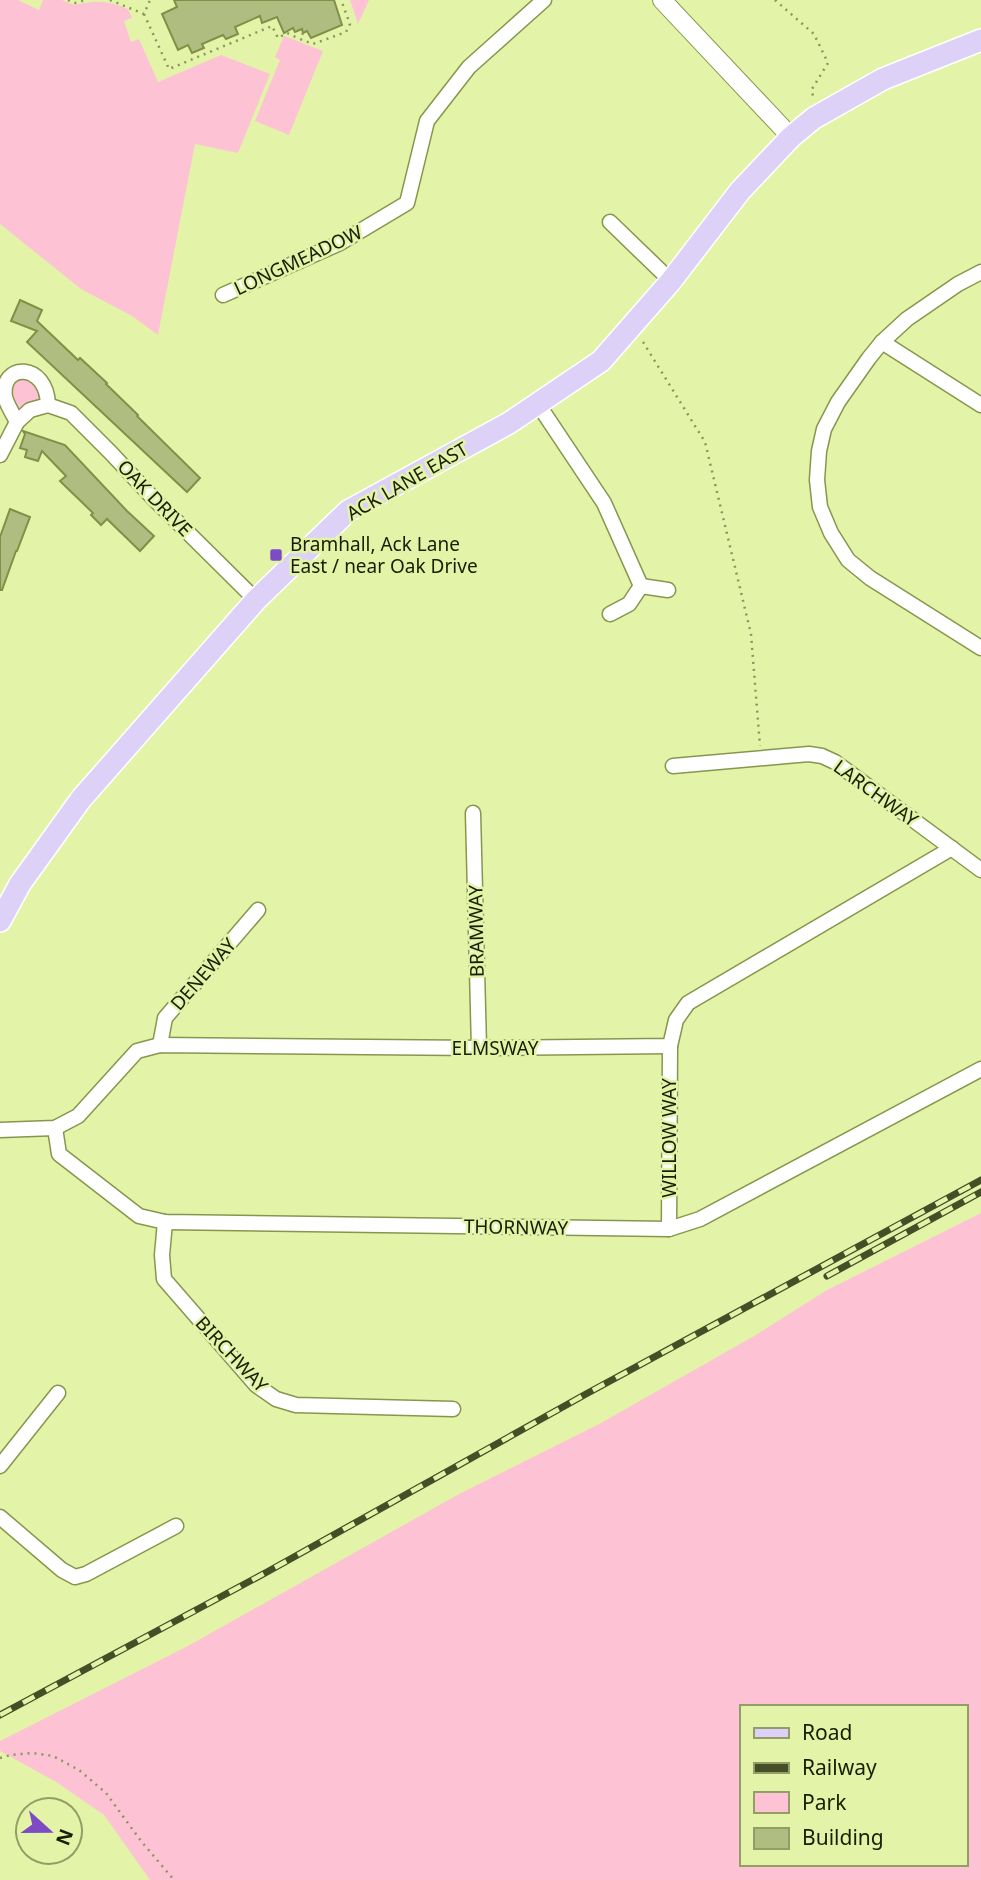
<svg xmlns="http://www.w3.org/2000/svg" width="981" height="1880" font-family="'Noto Sans',sans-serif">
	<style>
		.green { fill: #fdc3d4; fill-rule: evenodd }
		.building { fill: #afbd80; stroke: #829047; stroke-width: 2 }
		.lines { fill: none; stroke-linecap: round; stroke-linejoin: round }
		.minor-casing { stroke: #87964d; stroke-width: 17 }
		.tertiary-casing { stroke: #87964d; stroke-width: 20 }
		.primary-casing { stroke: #fff; stroke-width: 24 }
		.path { stroke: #8a965f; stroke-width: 2.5; stroke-dasharray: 2 5; stroke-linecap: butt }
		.minor { stroke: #fff; stroke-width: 14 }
		.tertiary { stroke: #fff; stroke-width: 18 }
		.primary { stroke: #ded1f8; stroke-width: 21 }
		.rail-casing { stroke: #464e27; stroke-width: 7 }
		.rail { stroke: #e3f4a8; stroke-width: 4.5; stroke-dasharray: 13; stroke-linecap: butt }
		.poi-dot { fill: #7d4cc4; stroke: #e3f4a8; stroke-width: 2.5 }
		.labels { text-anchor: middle; stroke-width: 5; stroke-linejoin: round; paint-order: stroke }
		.street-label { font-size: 19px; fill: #181e01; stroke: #e3f4a8 }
		.poi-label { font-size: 19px; fill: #181e01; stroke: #e3f4a8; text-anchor: start }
	</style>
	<rect width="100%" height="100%" fill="#e3f4a8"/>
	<g class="green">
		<path d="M 0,0 L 18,0 L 39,10 L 43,0 L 62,0 L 74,5 C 97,0 106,0 128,9 L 132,18 L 124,21 L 131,42 L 139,39 L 158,82 L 221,55 L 270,74 L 238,153 L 195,144 L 158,335 L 132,316 L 81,289 L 0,224 Z"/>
		<polygon points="350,0 369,0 358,24"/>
		<polygon points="284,36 323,51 289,135 255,121 280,60 275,57"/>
		<polygon points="19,371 48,395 17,422 7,381"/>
		<path d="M 981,1213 L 981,1880 L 150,1880 L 104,1815 L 56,1782 L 0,1751 L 0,1741 L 186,1647 L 459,1494 L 601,1423 L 754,1336 L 827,1290 ZM 741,1707 L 965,1707 L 965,1864 L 741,1864 Z"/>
	</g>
	<g class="building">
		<polygon points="174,0 334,0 342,25 311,38 307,31 303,33 302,29 295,32 293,28 284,33 277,17 262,23 260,16 235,27 238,34 226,39 223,35 202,44 204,48 192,53 188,45 178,50 162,14 177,7"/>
		<polygon points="20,300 42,310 37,321 78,360 80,358 107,383 106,384 138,415 137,416 200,478 187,492 27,342 37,331 11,321"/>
		<polygon points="23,431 65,445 127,511 154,536 140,551 107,519 101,525 91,515 93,513 60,481 66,476 42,451 38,461 25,457 27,450 20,448 25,434"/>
		<polygon points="10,509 30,517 17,551 16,551 2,590 0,590 0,537"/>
	</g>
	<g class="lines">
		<defs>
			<g id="minor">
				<polyline points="610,222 671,281"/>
				<polyline points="981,272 958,284 907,319 882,342 869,358 838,402 824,429 819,451 817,480 820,507 831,533 848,560 870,578 981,648"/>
				<polyline points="223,295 340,243 407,203 427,121 469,67 544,0"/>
				<polyline points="882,342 981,405"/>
				<polyline points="538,404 604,503 641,586 629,604 610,614"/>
				<path d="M 17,422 C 13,414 7,405 5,397 C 0,362 47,362 48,405"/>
				<polyline points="0,455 17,422 30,410 48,405 71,413 111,453 153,498 256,600"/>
				<polyline points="641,586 668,590"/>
				<polyline points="673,766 809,754 822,756 835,762 981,870"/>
				<polyline points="473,813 479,1048"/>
				<polyline points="160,1045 165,1018 258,910"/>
				<polyline points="55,1128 59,1154 139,1216 165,1222 669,1229 700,1219 981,1069"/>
				<polyline points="0,1130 55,1128 78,1116 137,1051 160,1045 479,1048 670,1046 676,1020 688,1003 952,848"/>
				<polyline points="165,1222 162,1255 164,1279 256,1385 276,1399 296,1405 453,1409"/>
				<polyline points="669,1229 670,1046"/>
				<polyline points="0,1466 58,1393"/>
				<polyline points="0,1517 62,1570 75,1577 86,1574 176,1526"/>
			</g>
			<polyline id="tertiary" points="662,0 791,137"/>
			<polyline id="primary" points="0,921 20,884 81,799 256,600 348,511 509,423 601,361 671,281 740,191 791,137 814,118 883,79 981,40"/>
		</defs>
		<use href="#minor" class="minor-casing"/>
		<use href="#tertiary" class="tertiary-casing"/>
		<use href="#primary" class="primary-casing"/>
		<g class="path">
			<polyline points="68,0 75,3 86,0"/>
			<polyline points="110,0 144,14 150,0"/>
			<polyline points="775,0 814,34 828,63 812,89 813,97"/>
			<polyline points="144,14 169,69 272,26 278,38 287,33 300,39"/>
			<polyline points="303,33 300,39 313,44 346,32 350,24 341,0"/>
			<polyline points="643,342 705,442 751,634 760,746"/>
			<polyline points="0,1758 11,1755 32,1753 53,1756 79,1770 106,1793 141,1841 174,1880"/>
		</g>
		<use href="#minor" class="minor"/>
		<use href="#tertiary" class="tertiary"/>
		<use href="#primary" class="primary"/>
		<defs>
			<g id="rail">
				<polyline points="827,1276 981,1192"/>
				<polyline points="0,1715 267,1572 586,1394 981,1180"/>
			</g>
		</defs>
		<use href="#rail" class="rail-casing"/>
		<use href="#rail" class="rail"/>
	</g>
	<rect class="poi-dot" x="269" y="548" width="14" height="14" rx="3.5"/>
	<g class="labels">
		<g class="street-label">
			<text transform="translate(298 260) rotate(-25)" y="7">LONGMEADOW</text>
			<text transform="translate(407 481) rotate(-30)" y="7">ACK LANE EAST</text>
			<text transform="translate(155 498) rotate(46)" y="7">OAK DRIVE</text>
			<text transform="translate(876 793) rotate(36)" y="7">LARCHWAY</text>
			<text transform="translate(476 931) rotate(-91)" y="7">BRAMWAY</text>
			<text transform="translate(203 974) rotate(-49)" y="7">DENEWAY</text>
			<text x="495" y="1055">ELMSWAY</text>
			<text transform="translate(669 1138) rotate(-90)" y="7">WILLOW WAY</text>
			<text transform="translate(516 1227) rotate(1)" y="7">THORNWAY</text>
			<text transform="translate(232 1354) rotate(47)" y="7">BIRCHWAY</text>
		</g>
		<g class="poi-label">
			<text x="290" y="551">Bramhall, Ack Lane<tspan x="290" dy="22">East / near Oak Drive</tspan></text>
		</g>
	</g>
	<rect x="740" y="1705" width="228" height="161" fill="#e3f4a8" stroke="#929e65" stroke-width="2"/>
	<rect x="754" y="1728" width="35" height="10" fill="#ded1f8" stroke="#929e65" stroke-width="2"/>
	<text x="802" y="1740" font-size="21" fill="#181e01">Road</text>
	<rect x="754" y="1763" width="35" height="10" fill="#464e27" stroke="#929e65" stroke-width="2"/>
	<text x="802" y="1775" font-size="21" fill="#181e01">Railway</text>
	<rect x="754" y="1792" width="35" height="21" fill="#fdc3d4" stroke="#929e65" stroke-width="2"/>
	<text x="802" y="1810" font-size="21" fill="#181e01">Park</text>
	<rect x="754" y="1828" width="35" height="21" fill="#afbd80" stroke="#929e65" stroke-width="2"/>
	<text x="802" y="1845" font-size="21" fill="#181e01">Building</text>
	<g transform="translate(49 1831) rotate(111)"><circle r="33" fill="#e3f4a8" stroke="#929e65" stroke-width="2"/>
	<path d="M0-5L12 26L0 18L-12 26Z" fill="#7d4cc4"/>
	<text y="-10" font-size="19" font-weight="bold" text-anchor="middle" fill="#181e01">N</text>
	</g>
</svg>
